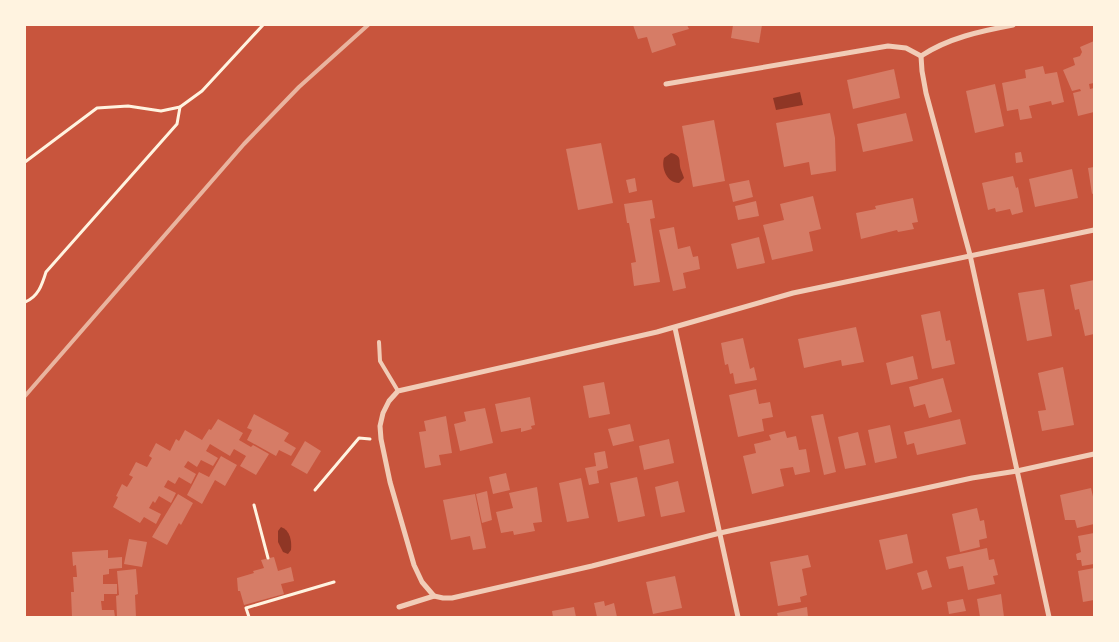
<svg xmlns="http://www.w3.org/2000/svg" width="1119" height="642" font-family="Helvetica,sans-serif">
	<style>
		.water { fill: #8f3625 }
		.building { fill: #d67c66 }
		.lines { fill: none; stroke-linecap: round; stroke-linejoin: round }
		.path { stroke: #fff3e0; stroke-width: 3 }
		.service { stroke: #f1ccb7; stroke-width: 4 }
		.minor { stroke: #f1ccb7; stroke-width: 5 }
		.rail { stroke: #e9b49f; stroke-width: 4 }
	</style>
	<rect width="100%" height="100%" fill="#c8553d"/>
	<g class="water">
		<polygon points="800,92 803,105 776,110 773,98"/>
		<path d="M 671,153 C 683,156 678,161 681,170 C 682,172 683,175 684,178 L 679,183 C 667,183 661,168 664,158 Z"/>
		<path d="M 281,527 C 290,530 292,541 291,550 L 288,554 L 283,552 L 278,542 L 278,531 Z"/>
	</g>
	<g class="building">
		<polygon points="633,25 687,25 689,29 672,34 676,45 652,53 647,37 638,39"/>
		<polygon points="733,25 762,25 759,43 731,38"/>
		<polygon points="1094,41 1094,83 1089,84 1090,89 1094,88 1094,112 1078,116 1073,93 1081,91 1080,89 1072,91 1063,70 1075,65 1073,58 1080,56 1082,52 1080,47"/>
		<polygon points="1043,66 1045,74 1057,72 1064,102 1052,105 1051,101 1029,106 1032,118 1020,120 1018,109 1007,111 1002,83 1026,78 1025,70"/>
		<polygon points="894,69 900,98 853,109 847,80"/>
		<polygon points="995,84 1004,126 975,133 966,91"/>
		<polygon points="830,113 835,138 836,171 811,175 809,162 784,167 776,123"/>
		<polygon points="906,113 913,141 863,152 857,124"/>
		<polygon points="714,120 725,181 693,187 682,126"/>
		<polygon points="601,143 613,203 578,210 566,149"/>
		<polygon points="1021,152 1023,162 1016,163 1015,153"/>
		<polygon points="1094,167 1094,193 1092,194 1088,168"/>
		<polygon points="1072,169 1078,198 1035,207 1029,179"/>
		<polygon points="1013,176 1016,188 1018,187 1023,212 1012,215 1010,209 996,212 995,208 988,210 982,183"/>
		<polygon points="635,178 637,191 629,193 626,180"/>
		<polygon points="749,180 753,197 733,202 729,184"/>
		<polygon points="813,196 821,229 809,232 813,251 772,260 763,225 784,220 780,204"/>
		<polygon points="913,198 918,222 912,223 914,229 898,232 897,230 861,239 856,213 876,209 875,206"/>
		<polygon points="652,200 655,218 650,219 660,282 634,286 631,263 636,262 629,223 627,223 624,204"/>
		<polygon points="756,201 759,216 738,220 735,206"/>
		<polygon points="674,227 678,249 690,246 693,257 698,256 700,269 683,273 686,288 673,291 659,230"/>
		<polygon points="759,237 765,263 737,269 731,244"/>
		<polygon points="1094,280 1094,334 1085,336 1079,309 1075,310 1070,285"/>
		<polygon points="1044,289 1052,336 1027,341 1018,293"/>
		<polygon points="940,311 946,341 950,340 955,364 932,369 921,315"/>
		<polygon points="856,327 864,362 842,366 841,360 804,368 798,339"/>
		<polygon points="743,338 750,369 754,367 757,380 735,384 733,373 730,374 728,364 725,365 721,343"/>
		<polygon points="913,356 918,379 891,385 886,363"/>
		<polygon points="1063,367 1074,425 1042,431 1038,411 1046,410 1038,373"/>
		<polygon points="943,378 952,412 929,418 925,404 914,407 909,387"/>
		<polygon points="604,382 610,414 589,418 583,386"/>
		<polygon points="756,389 759,404 770,402 773,417 762,419 764,431 738,437 729,395"/>
		<polygon points="530,397 535,425 531,426 532,429 521,432 521,428 501,432 495,404"/>
		<polygon points="485,408 493,443 460,451 454,424 466,421 464,412"/>
		<polygon points="254,414 289,433 284,441 296,448 291,456 279,450 276,456 247,440 252,430 247,428"/>
		<polygon points="823,414 836,472 824,475 811,416"/>
		<polygon points="446,416 452,453 439,455 441,465 425,468 419,432 426,431 424,421"/>
		<polygon points="218,419 243,433 239,440 251,447 253,445 269,454 256,475 240,466 246,456 234,449 230,456 210,444 206,451 218,458 213,466 201,460 197,467 188,461 184,467 196,474 191,484 179,477 175,484 168,480 164,487 176,493 171,503 159,496 155,503 153,501 149,508 161,514 156,524 144,517 140,523 113,507 118,497 116,496 122,484 127,487 133,477 129,475 136,462 147,467 152,458 149,456 156,443 170,451 176,439 179,441 185,430 202,440 209,429 211,430"/>
		<polygon points="960,419 966,444 917,455 914,443 907,445 904,432"/>
		<polygon points="630,424 634,441 613,446 608,429"/>
		<polygon points="890,425 897,458 875,463 868,430"/>
		<polygon points="785,431 787,438 796,436 799,450 806,449 810,472 795,475 793,467 780,469 784,486 752,494 743,456 756,453 754,444 771,440 769,435"/>
		<polygon points="858,432 866,465 845,469 838,437"/>
		<polygon points="669,439 674,463 644,470 639,446"/>
		<polygon points="305,441 321,451 307,474 291,465"/>
		<polygon points="605,451 608,468 597,471 599,483 589,485 585,468 596,466 594,453"/>
		<polygon points="221,456 237,465 225,486 215,480 202,504 187,495 199,472 209,477"/>
		<polygon points="506,473 510,490 493,494 489,477"/>
		<polygon points="637,477 645,516 618,522 610,483"/>
		<polygon points="581,478 589,518 567,522 559,483"/>
		<polygon points="678,481 685,512 661,517 655,487"/>
		<polygon points="537,487 542,522 533,523 535,531 514,535 513,531 501,533 496,512 513,508 509,493"/>
		<polygon points="1091,488 1094,501 1094,524 1077,528 1075,520 1065,520 1060,495"/>
		<polygon points="487,491 492,520 482,523 476,494"/>
		<polygon points="178,494 193,503 181,525 179,523 167,545 152,537"/>
		<polygon points="475,494 486,548 473,550 470,536 451,540 443,500"/>
		<polygon points="977,508 980,521 984,520 987,538 979,540 980,547 960,552 952,514"/>
		<polygon points="1094,533 1094,564 1082,566 1081,560 1077,560 1076,554 1081,552 1078,536"/>
		<polygon points="907,534 913,563 886,570 879,540"/>
		<polygon points="129,539 147,542 142,567 124,564"/>
		<polygon points="987,548 989,560 994,559 998,575 993,576 995,584 968,590 963,566 949,569 946,557"/>
		<polygon points="108,550 108,558 122,557 122,568 109,569 109,574 103,575 103,584 117,584 117,594 104,594 104,601 101,601 102,610 114,610 115,617 72,617 71,592 74,592 73,577 77,577 76,565 73,566 72,552"/>
		<polygon points="808,555 811,567 802,569 807,595 800,597 801,602 778,606 770,562"/>
		<polygon points="274,557 278,571 291,567 294,581 281,584 284,594 244,605 240,591 238,591 237,578 254,573 253,571 264,568 261,560"/>
		<polygon points="1094,568 1094,600 1083,602 1078,571"/>
		<polygon points="136,569 138,594 135,595 136,617 117,617 116,596 119,595 117,571"/>
		<polygon points="927,570 932,587 922,590 917,573"/>
		<polygon points="675,576 682,608 653,614 646,582"/>
		<polygon points="1001,594 1004,617 980,617 977,599"/>
		<polygon points="963,599 966,611 949,614 947,602"/>
		<polygon points="604,601 605,606 614,603 617,617 597,617 594,603"/>
		<polygon points="574,607 576,617 553,617 552,611"/>
		<polygon points="807,607 808,617 778,617 777,613"/>
	</g>
	<g class="lines">
		<g class="path">
			<polyline points="25,162 97,108 128,106 161,111 180,107 202,91 263,25"/>
			<path d="M 25,302 C 38,297 42,285 46,272 L 177,124 L 180,107"/>
			<polyline points="315,490 359,438 370,439"/>
			<polyline points="254,505 268,558"/>
			<polyline points="249,617 246,608 334,582"/>
		</g>
		<polyline class="service" points="379,342 380,361 398,391"/>
		<g class="minor">
			<polyline points="921,56 922,71 926,93 970,255 1049,617"/>
			<path d="M 921,56 C 948,38 981,31 1013,25"/>
			<polyline points="666,84 888,46 906,48 921,56"/>
			<polyline points="675,328 738,617"/>
			<polyline points="434,596 422,582 414,565 390,482 381,439 380,426 383,413 389,401 398,391 657,332 793,293 1094,230"/>
			<polyline points="399,607 434,596 443,598 452,598 592,566 720,533 972,478 1017,471 1094,454"/>
		</g>
		<polyline class="rail" points="25,396 244,144 299,87 368,25"/>
	</g>
	<rect width="1119" height="642" fill="none" stroke="#fff3e0" stroke-width="52"/>
</svg>
